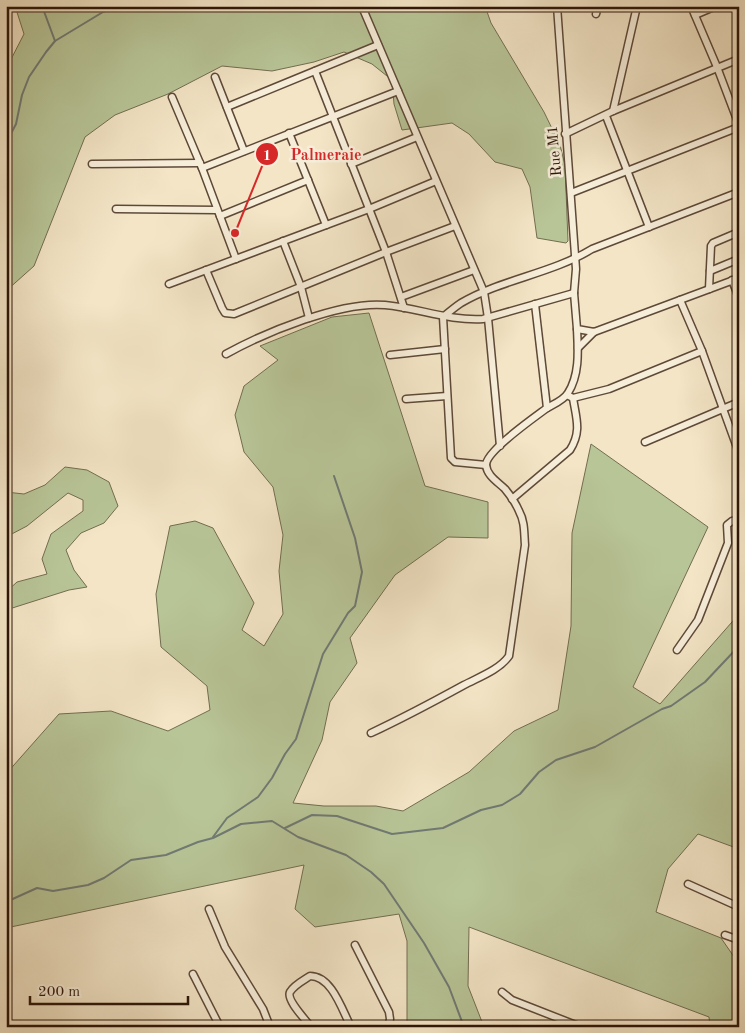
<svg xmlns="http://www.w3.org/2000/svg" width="745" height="1033" font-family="'Old Standard TT',serif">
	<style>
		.green { fill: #b8c597; stroke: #726d50 }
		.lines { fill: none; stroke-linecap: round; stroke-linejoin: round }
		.stream { stroke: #707a74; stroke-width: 2 }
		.minor-casing { stroke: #5e4938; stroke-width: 9 }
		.minor { stroke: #f7eeda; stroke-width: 6 }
		.labels { text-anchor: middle; stroke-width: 5; stroke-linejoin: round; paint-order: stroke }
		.street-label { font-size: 15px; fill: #2c1508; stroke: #f7eeda }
		.leader { fill: none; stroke: #d62828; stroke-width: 2 }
		.callout-dot { fill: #d62828; stroke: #f7eeda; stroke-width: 2 }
		.mark-label { font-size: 15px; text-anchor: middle; font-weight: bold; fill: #fff }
		.callout-label { font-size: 16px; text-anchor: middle; font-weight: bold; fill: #d62828; stroke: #f7eeda; stroke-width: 5; stroke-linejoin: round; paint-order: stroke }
	</style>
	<rect width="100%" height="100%" fill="#f3e5c6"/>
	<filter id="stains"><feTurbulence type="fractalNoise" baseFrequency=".004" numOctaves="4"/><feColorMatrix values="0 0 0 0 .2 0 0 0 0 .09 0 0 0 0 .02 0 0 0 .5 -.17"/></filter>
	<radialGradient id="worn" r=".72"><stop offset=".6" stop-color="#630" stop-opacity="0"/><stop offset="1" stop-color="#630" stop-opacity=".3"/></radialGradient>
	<g class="green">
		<polygon points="15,6 485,6 491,23 544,112 560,145 565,165 568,241 566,243 537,238 530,187 522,169 495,162 469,134 452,123 402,130 394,104 392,80 372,64 344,52 314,62 272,71 222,66 168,94 115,115 85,137 34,266 6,291 6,69 24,34"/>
		<polygon points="369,313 425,486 488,502 488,538 448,537 395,575 350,638 357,663 330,702 322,740 293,803 324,806 376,806 403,811 469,772 514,731 558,710 571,626 572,533 591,444 708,527 633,687 660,704 739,614 739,849 698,834 668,869 656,912 721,938 739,964 739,1027 710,1027 709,1017 469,927 468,986 484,1027 407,1027 407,941 399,914 315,927 295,909 304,865 6,928 6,774 59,714 111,711 168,731 210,710 207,686 161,647 156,594 170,526 195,521 213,528 254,603 242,630 264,646 283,614 279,571 283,535 273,487 244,452 235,415 244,386 278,360 260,346 332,317"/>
		<polygon points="65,467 87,470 109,482 118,506 104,523 81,533 66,550 74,570 87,587 69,590 6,610 6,592 17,582 47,574 42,559 51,534 83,511 83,500 68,493 27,526 6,537 6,492 24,494 45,485"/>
	</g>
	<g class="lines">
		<g class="stream">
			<polyline points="42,6 55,41"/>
			<polyline points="6,143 16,124 22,95 29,77 46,52 55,41 103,12 119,6"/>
			<polyline points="285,828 312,815 337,816 392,834 443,828 481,810 502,805 520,794 539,772 556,760 595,747 662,709 671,706 705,682 739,646"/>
			<polyline points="213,837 227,818 258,797 272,778 285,754 296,739 323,654 348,613 355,606 362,572 355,538 334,476"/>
			<polyline points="6,902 37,888 53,891 88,885 104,878 131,860 166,855 198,842 213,838 241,824 272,821 298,837 346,855 371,872 384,884 424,943 449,987 464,1027"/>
		</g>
		<defs>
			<g id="minor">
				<polyline points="557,6 576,269 574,293 577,329 594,332 739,278"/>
				<polyline points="691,6 717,67 739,125"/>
				<polyline points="363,9 484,292 488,318 500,446"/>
				<polyline points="596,14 598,6"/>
				<polyline points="695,15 716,6"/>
				<polyline points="315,71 386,252 404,308"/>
				<polyline points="215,77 244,151"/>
				<polyline points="172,97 202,168 236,259"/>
				<polyline points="227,107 378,45"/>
				<polyline points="613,111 637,6"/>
				<polyline points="606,116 649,227"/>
				<polyline points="289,133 326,225"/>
				<polyline points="565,134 613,111 739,59"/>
				<polyline points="92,164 200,163"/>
				<polyline points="351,164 417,137"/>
				<polyline points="202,168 398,91"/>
				<polyline points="571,193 739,127"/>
				<polyline points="116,209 217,210"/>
				<polyline points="220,216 308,180"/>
				<polyline points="283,241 301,287 309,318"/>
				<polyline points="206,270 222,308 225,313 234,314 386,252 455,226"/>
				<polyline points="710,271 739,259"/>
				<polyline points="732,280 739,298"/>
				<polyline points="169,284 369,209 436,181"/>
				<polyline points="709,289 711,246 713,243 739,232"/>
				<polyline points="401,297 474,270"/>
				<polyline points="680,300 702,351 739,453"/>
				<polyline points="535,304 547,408"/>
				<polyline points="578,348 594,332"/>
				<path d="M 226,354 C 266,332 341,301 385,305 C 418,308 449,321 483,319 L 574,293"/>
				<polyline points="390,355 445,349"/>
				<polyline points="567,395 573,398 609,389 702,351"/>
				<polyline points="406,399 447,396"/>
				<polyline points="645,442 739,402"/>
				<path d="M 486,465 L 455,462 L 451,458 L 443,317 C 449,312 455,307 461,303 C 502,279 551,274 592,249 L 739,192"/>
				<path d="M 512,499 L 570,450 C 582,431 576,418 573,398"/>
				<polyline points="677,650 698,620 728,543 727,525 732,521 739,519"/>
				<path d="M 371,733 C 403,718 433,702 464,685 C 479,677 499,670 509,656 L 525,545 C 524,533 525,522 519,511 C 516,504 510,495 505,489 C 498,482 487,476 486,465 C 486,451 535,417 547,408 C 554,404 564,400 568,393 C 580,374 578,350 577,329"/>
				<polyline points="688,884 739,907"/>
				<polyline points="209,909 225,947 263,1009 270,1027"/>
				<polyline points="725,935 739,940"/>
				<polyline points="355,945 389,1012 390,1019 389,1024 385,1027"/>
				<polyline points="193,974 220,1027"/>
				<polyline points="502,992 512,1000 581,1027"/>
				<path d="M 311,1027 C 306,1020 286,1000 290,992 C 294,985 304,980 310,976 C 332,976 342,1010 351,1027"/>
			</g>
		</defs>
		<use href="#minor" class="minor-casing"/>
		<use href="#minor" class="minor"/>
	</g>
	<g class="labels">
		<g class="street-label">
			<text transform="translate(554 151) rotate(-95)" y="5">Rue M1</text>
		</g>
	</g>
	<path class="leader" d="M235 233L267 154"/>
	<g class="callout-dot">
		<circle cx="235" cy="233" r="5"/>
		<circle cx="267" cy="154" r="12"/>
	</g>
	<g class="mark-label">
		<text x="267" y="160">1</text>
	</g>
	<g class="callout-label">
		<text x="326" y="160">Palmeraie</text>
	</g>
	<rect width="745" height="1033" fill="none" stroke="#f3e5c6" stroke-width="25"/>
	<rect x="8" y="8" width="730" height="1018" fill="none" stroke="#2c1508" stroke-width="2.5"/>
	<rect x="12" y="12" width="720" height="1008" fill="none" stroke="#2c1508"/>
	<path d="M30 996v8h158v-8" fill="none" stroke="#2c1508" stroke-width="2.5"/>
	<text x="38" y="996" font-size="15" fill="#2c1508" stroke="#f7eeda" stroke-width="4" paint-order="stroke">200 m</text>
	<rect width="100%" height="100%" filter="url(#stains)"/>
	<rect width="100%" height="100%" fill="url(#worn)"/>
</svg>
